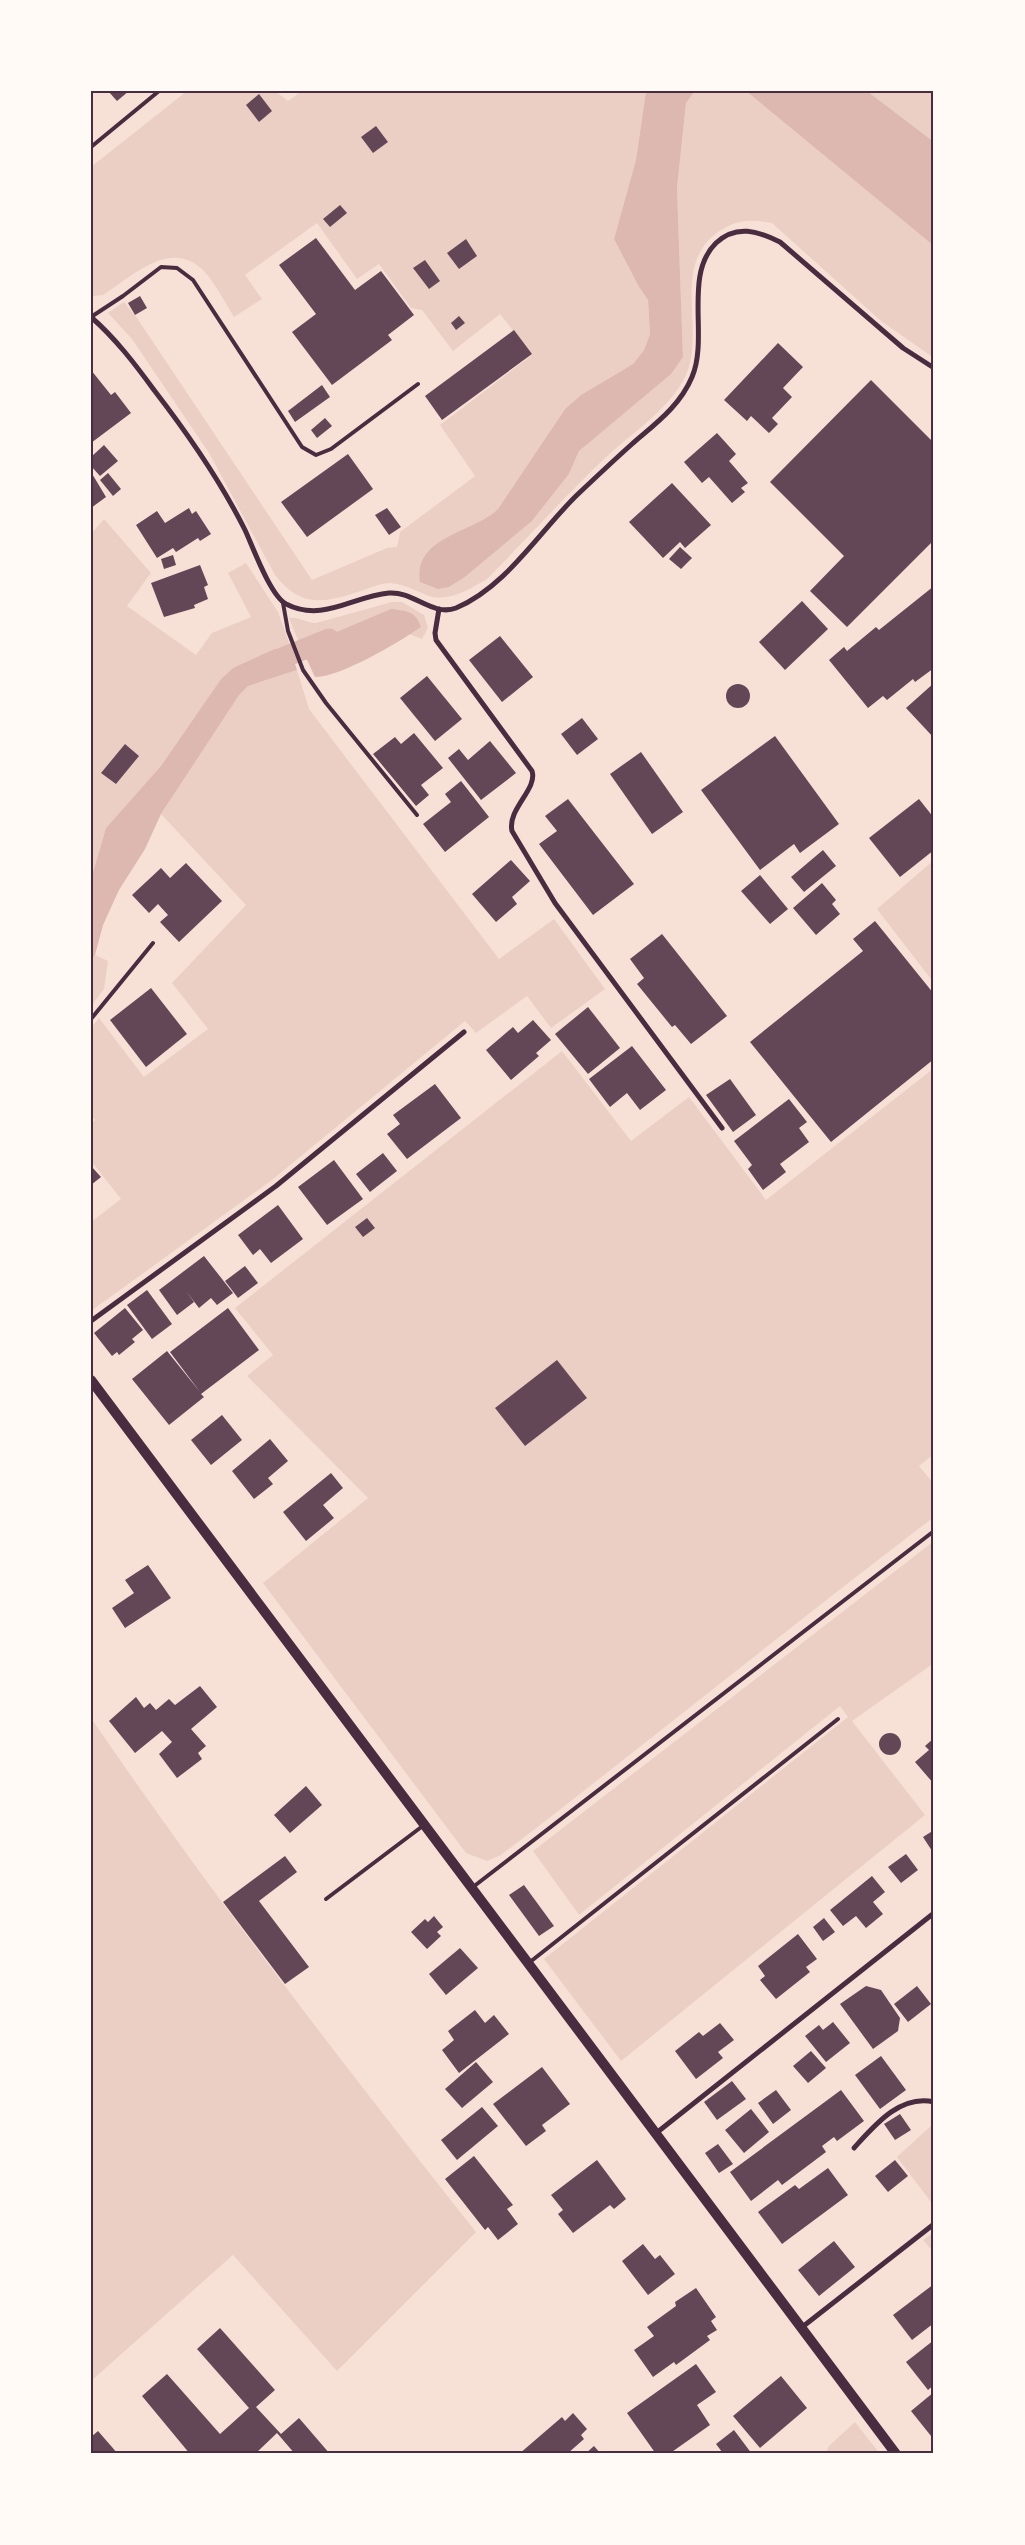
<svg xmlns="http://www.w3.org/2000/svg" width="1025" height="2545" font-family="'PT Serif',serif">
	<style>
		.green { fill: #ebcfc5 }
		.water { fill: #dcb8b0 }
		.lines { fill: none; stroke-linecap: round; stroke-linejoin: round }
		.canal { stroke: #dcb8b0; stroke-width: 21 }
		.building { fill: #644757 }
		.service { stroke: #4a2c40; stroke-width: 4 }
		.minor { stroke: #4a2c40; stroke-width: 5 }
		.secondary { stroke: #4a2c40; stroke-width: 10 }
		.neatline { fill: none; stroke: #4a2c40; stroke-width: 2 }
	</style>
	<rect width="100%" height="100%" fill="#f7e1d7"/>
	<g class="green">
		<path d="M 187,91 L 275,91 L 288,101 L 302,91 L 646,91 L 636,161 L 614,239 L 639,287 L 648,300 L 650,334 L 644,350 L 633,364 L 581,395 L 565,409 L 498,509 C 473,535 430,531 419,572 L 449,587 L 465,577 L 532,521 L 569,474 L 579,451 L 683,357 L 677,188 L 686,103 L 695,91 L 746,91 L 934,246 L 934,358 L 881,321 L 772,223 C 750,219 737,219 718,232 C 670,266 707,332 685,377 C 668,411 630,434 603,460 C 563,498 526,540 487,579 C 470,589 450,602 429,596 C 416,591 404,584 390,583 C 381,583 372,587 364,590 C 327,602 302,610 275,575 L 209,453 L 132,339 L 108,313 L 124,302 L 137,318 L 312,580 L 387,548 L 397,547 L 400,532 L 475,476 L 440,425 L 532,355 L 500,314 L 453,351 L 422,310 L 411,308 L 379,264 L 357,279 L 317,223 L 245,275 L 262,299 L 234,317 C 226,304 218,289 209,277 C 175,234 136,274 103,295 L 93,296 L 91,167 Z"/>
		<polygon points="867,91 934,91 934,142"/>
		<polygon points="104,519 151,573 127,606 196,655 212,633 251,617 228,573 246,563 278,612 290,645 290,649 233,668 221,679 161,767 106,828 91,879 91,534"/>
		<path d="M 392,602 L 402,602 L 424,615 L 428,628 L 422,639 L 409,634 L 421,627 L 300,645 L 289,618 C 296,616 308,623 316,623 Z"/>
		<polygon points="297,670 309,709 499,959 554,919 605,989 551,1028 527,996 476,1033 465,1021 272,1180 91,1311 91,1222 121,1199 91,1161 91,1123 95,1120 91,1115 91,1028 99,1018 144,1077 208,1029 172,983 246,905 161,814 239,694 248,686"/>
		<polygon points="934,860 934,983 877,909"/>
		<polygon points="95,955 108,961 104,989 91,1006 91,961"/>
		<path d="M 562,1051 L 631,1141 L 689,1097 L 766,1200 L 934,1068 L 934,1454 L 919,1466 L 934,1484 L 934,1517 C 788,1628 646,1744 501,1855 L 487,1861 L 466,1853 L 263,1583 L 368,1498 L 247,1376 L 273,1355 L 235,1308 Z"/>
		<polygon points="934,1541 934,1663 852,1721 925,1815 621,2061 544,1959 848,1717 840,1706 579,1915 533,1851"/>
		<path d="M 91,1718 C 212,1895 343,2064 476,2232 L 337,2371 L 233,2255 L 91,2381 Z"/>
		<polygon points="934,2123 934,2206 897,2157"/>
		<polygon points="934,2232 934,2253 923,2240"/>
		<polygon points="855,2422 880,2454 825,2454 829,2446"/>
	</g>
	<g class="water">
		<path d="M 646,91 L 695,91 L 686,103 L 677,188 L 683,357 L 671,374 L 579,451 L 569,474 L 532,521 L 465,577 L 449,587 L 438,589 L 420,582 C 413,536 474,533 498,509 L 565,409 L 581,395 L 633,364 L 644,350 L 650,334 L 648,300 L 639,287 L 614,239 L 636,160 Z"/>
		<polygon points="746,91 867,91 934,142 934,246"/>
		<path d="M 391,609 C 407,611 416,611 421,627 C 401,641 339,678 315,677 L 300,645 L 313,642 Z"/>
		<polygon points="275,649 290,649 297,670 248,686 239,695 161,814 145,849 119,890 103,925 95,955 91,961 91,879 106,828 161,766 221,679 233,668"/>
	</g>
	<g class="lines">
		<polyline class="canal" points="265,665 329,639"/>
	</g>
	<g class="building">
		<polygon points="108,91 129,91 117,101"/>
		<polygon points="259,94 272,111 259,122 246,105"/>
		<polygon points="376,126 388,142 373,153 361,137"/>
		<polygon points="340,205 347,213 330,227 323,219"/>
		<polygon points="316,238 355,290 381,271 414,315 388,335 392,340 332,385 292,332 316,314 279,265"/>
		<polygon points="466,239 477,256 459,269 447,253"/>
		<polygon points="425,260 440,281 429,289 413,268"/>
		<polygon points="140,296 147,308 135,315 128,303"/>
		<polygon points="459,316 465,323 456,330 451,323"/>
		<polygon points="514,330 532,354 442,420 425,396"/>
		<polygon points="778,343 803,367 783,388 792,397 772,418 778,424 769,433 751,416 747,421 724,400"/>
		<polygon points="91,370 111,395 115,392 131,413 91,443"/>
		<polygon points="871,380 934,443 934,540 847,627 810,591 844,556 770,482"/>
		<polygon points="322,385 330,397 295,422 288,411"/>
		<polygon points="325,418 332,426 317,438 311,430"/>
		<polygon points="717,433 736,454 729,461 748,483 741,488 745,492 732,503 709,477 702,483 684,462"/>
		<polygon points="104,445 118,461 100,476 91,466 91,457"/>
		<polygon points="348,454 373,489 307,537 281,502"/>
		<polygon points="91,472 106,497 91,508"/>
		<polygon points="108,473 121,489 113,496 100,480"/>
		<polygon points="672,483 711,525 685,548 680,542 663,558 629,522"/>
		<polygon points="189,508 192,514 196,511 211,534 200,541 198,538 176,552 173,548 157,558 136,525 157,511 165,523"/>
		<polygon points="387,508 401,527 389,535 375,515"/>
		<polygon points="680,547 692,558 681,569 669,559"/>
		<polygon points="173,555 176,565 164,569 161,559"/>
		<polygon points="200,565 208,585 204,587 208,599 194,605 195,608 164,617 151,583"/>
		<polygon points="934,586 934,668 915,682 913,679 887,700 883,696 868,708 829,660 844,647 847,651 876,627 879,630"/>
		<polygon points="802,601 828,629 785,670 759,642"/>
		<polygon points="500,636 533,677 502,702 469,660"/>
		<polygon points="427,676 462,719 435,741 400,698"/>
		<polygon points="934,683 934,738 906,708"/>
		<circle cx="738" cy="696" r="12"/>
		<polygon points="582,718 598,739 577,755 561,734"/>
		<polygon points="414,733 443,768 421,785 429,795 416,806 373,754 395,737 401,744"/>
		<polygon points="775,736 839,824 800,853 794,844 760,870 701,790"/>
		<polygon points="490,741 516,773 481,800 448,758 459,749 468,760"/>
		<polygon points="125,744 139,756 116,784 101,773"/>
		<polygon points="641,752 683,812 652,834 610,774"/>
		<polygon points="461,781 489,817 445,852 423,824 451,802 445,794"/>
		<polygon points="568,799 634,884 593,915 539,844 557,831 545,816"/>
		<polygon points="919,799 934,818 934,850 900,877 869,838"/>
		<polygon points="823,850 836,866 804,892 791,877"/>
		<polygon points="511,860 530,881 512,897 517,904 496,922 472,894"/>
		<polygon points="186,863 222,901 179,942 160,922 168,915 158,904 149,913 132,895 161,868 170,878"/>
		<polygon points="760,875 788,909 770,924 741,891"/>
		<polygon points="822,883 836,900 832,904 840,914 816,935 793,908"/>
		<polygon points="875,921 934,994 934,1059 831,1142 750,1042 863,951 853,939"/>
		<polygon points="662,934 727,1016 691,1044 675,1025 672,1027 637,984 644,978 630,959"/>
		<polygon points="151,988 187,1034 146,1067 110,1020"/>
		<polygon points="588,1007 620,1048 588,1074 555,1034"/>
		<polygon points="533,1020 551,1040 536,1053 539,1056 511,1080 486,1050 513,1027 518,1033"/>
		<polygon points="632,1046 666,1090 640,1110 627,1093 610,1107 589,1079"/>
		<polygon points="730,1079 756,1115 733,1132 706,1095"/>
		<polygon points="435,1084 461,1118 407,1159 387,1134 400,1124 393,1115"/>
		<polygon points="789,1099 807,1122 799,1128 809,1142 780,1164 786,1172 763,1190 748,1169 752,1165 734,1141"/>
		<polygon points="383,1153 397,1171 370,1192 356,1174"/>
		<polygon points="334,1160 363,1199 327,1225 298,1187"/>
		<polygon points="91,1166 101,1177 91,1185"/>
		<polygon points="278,1205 303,1239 271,1263 260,1249 253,1255 238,1235"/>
		<polygon points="367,1218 375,1228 363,1237 355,1227"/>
		<polygon points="204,1256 233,1293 217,1305 211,1298 199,1308 186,1291 194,1302 177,1315 159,1290"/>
		<polygon points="245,1266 258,1283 238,1298 225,1281"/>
		<polygon points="147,1290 172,1324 152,1339 127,1305"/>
		<polygon points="125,1308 143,1330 132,1339 135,1342 119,1355 117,1352 112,1356 94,1333"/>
		<polygon points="228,1308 259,1350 201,1394 204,1397 169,1425 132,1379 167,1351 200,1392 170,1352"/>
		<polygon points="557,1360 587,1398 525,1446 495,1408"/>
		<polygon points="222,1415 242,1440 211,1465 191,1440"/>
		<polygon points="270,1439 288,1461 268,1478 273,1484 254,1499 232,1471"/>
		<polygon points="331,1473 343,1488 323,1505 334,1518 306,1541 283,1512"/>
		<polygon points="148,1565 171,1598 125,1628 112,1608 134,1593 125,1580"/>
		<polygon points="200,1686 217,1707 191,1729 206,1746 198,1753 202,1759 177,1778 159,1754 172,1742 162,1731 135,1753 109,1721 136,1697 144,1708 150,1703 156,1710 169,1699 175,1705"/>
		<circle cx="890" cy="1744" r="11"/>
		<polygon points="934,1738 934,1784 915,1762 929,1750 925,1746"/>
		<polygon points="306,1786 322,1805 290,1833 274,1815"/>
		<polygon points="934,1830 934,1854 923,1837"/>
		<polygon points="906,1854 918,1870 901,1883 888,1867"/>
		<polygon points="285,1856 297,1872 259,1901 309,1967 285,1984 223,1902"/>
		<polygon points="872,1876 885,1892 873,1902 883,1914 866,1928 856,1916 843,1926 830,1910"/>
		<polygon points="524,1885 554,1926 539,1936 509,1895"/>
		<polygon points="434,1916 443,1927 437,1932 441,1936 427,1949 411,1932 425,1919 428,1922"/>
		<polygon points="824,1918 835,1932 823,1941 813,1927"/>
		<polygon points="798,1934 817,1959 806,1967 810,1972 776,1999 760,1980 765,1976 758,1966"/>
		<polygon points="460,1948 478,1968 446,1995 429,1974"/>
		<polygon points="866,1986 881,1990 900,2018 898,2031 873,2049 840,2004"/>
		<polygon points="917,1986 931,2004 908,2022 894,2004"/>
		<polygon points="475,2010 485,2023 494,2015 509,2034 459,2073 442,2050 454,2040 448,2031"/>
		<polygon points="833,2022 850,2043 826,2062 805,2036 819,2025 823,2030"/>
		<polygon points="720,2023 734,2040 718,2052 723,2058 696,2079 675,2051 699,2032 703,2036"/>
		<polygon points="811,2051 826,2068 808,2083 793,2066"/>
		<polygon points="881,2056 906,2090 880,2109 855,2075"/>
		<polygon points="476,2062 493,2082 462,2108 445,2089"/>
		<polygon points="542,2067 570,2104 542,2125 546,2131 526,2146 493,2104"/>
		<polygon points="732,2081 746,2099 717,2120 704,2102"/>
		<polygon points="776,2090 791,2110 773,2124 758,2103"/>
		<polygon points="841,2090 864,2121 837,2141 834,2137 822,2146 826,2152 782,2185 778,2180 751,2201 730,2172"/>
		<polygon points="482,2107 498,2126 457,2160 441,2140"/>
		<polygon points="751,2109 769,2132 744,2153 725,2130"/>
		<polygon points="900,2114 911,2130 895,2140 884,2124"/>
		<polygon points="718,2144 733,2164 719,2173 705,2153"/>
		<polygon points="474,2156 513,2205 507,2209 518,2224 498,2240 488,2227 485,2230 445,2179"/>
		<polygon points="597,2160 626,2199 614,2209 610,2205 573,2233 558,2214 563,2210 551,2195"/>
		<polygon points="895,2160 908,2176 888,2192 875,2176"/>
		<polygon points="828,2168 848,2195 782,2244 758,2212 795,2185 799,2189"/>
		<polygon points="834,2241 855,2267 819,2296 798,2270"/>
		<polygon points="643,2244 655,2259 660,2255 675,2274 648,2295 622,2261"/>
		<polygon points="934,2284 934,2323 912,2340 893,2315"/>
		<polygon points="696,2288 716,2317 711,2321 717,2330 707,2336 710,2340 676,2365 674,2362 653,2377 634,2350 654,2336 647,2327 676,2306 675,2302"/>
		<polygon points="220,2328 275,2390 256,2407 281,2434 299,2418 330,2454 295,2454 277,2433 255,2454 190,2454 142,2396 167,2374 220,2434 249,2408 197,2349"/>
		<polygon points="934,2340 934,2385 928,2390 906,2362"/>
		<polygon points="696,2364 716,2392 697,2405 710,2425 669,2454 656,2454 627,2413"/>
		<polygon points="781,2376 807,2408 760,2448 733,2416"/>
		<polygon points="934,2392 934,2434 931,2436 911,2411"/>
		<polygon points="573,2413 587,2429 581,2435 584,2439 567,2454 519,2454 562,2417 565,2421"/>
		<polygon points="734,2430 752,2454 720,2454 722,2452 716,2444"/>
		<polygon points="98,2431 118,2454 91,2454 91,2437"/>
		<polygon points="594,2446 601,2454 585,2454"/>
	</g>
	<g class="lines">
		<g class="service">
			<polyline points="91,147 159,91"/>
			<polyline points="91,317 123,296 161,267 177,268 193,280 302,447 316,455 331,449 418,384"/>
			<polyline points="283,603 288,631 303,670 326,703 417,815"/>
			<polyline points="91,1019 153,943"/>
			<polyline points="473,1887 934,1531"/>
			<polyline points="326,1899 424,1825"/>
			<polyline points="530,1962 838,1719"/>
		</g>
		<g class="minor">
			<path d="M 91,317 C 116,339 135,364 154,390 C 188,434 220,480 245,530 C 253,547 270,595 286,604 C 323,623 353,596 389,593 C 413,591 433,617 456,608 C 506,587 539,532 577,495 C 595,478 613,461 632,444 C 655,424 680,406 692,377 C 709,338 683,275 716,243 C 736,224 758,231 780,242 L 903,348 L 934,368"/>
			<path d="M 439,609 L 435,633 L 436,640 L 532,771 C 538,789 507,809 512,831 L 555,903 L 722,1128"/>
			<polyline points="91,1321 276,1186 464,1032"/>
			<polyline points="655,2134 934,1913"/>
			<path d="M 854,2148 C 874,2126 900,2094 934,2102"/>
			<polyline points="801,2328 934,2224"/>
		</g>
		<polyline class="secondary" points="91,1380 896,2454"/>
	</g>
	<rect width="1025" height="2545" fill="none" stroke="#fffaf5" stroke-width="185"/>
	<rect x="92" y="92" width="840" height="2360" class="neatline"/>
</svg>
